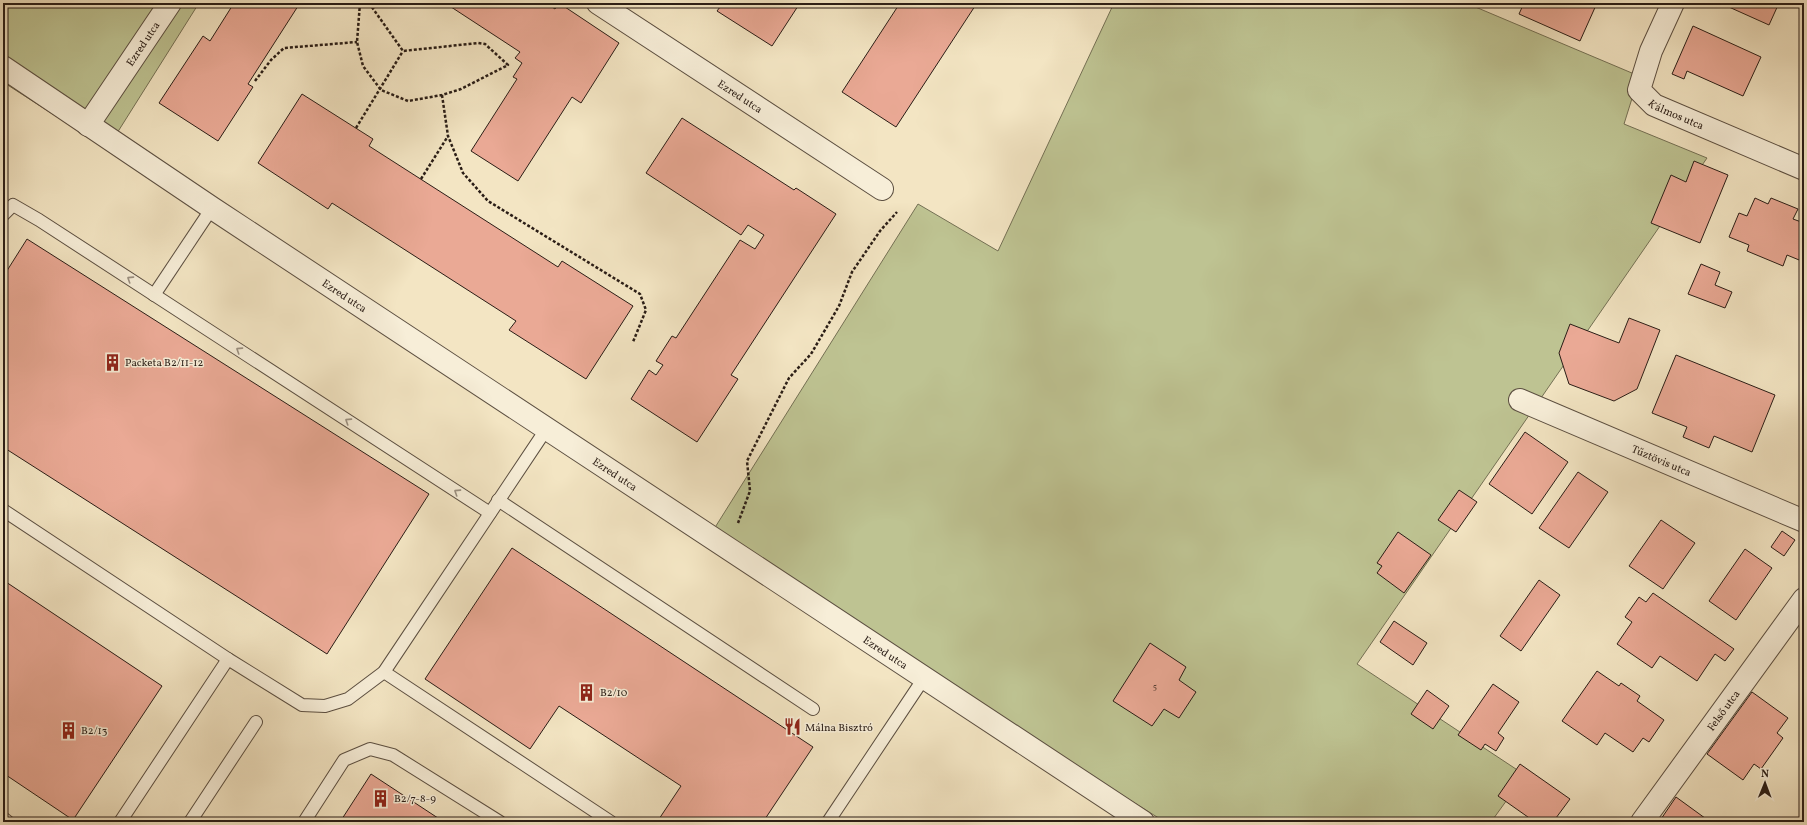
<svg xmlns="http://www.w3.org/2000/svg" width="1807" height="825" font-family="Vollkorn,serif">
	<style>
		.green { fill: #bec392; stroke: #747054 }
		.building { fill: #eaa995; stroke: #2a1d16 }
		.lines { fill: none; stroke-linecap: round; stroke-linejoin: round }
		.lane-casing { stroke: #5c4f41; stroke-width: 14 }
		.street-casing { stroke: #5c4f41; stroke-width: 24 }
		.path { stroke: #2a1d16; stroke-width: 2.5; stroke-dasharray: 3 2; stroke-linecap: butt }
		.lane { stroke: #f7eed8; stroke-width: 12 }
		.street { stroke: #f7eed8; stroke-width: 22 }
		.oneway { stroke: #9b9081 }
		.labels { text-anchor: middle; stroke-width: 3; stroke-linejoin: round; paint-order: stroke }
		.number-label { font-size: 9px; fill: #5a4036 }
		.street-label { font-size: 11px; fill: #2a1d16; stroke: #f7eed8 }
		.poi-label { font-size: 11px; fill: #2a1d16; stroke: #f7eed8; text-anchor: start }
	</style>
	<rect width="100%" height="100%" fill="#f3e5c3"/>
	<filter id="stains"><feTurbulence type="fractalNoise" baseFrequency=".005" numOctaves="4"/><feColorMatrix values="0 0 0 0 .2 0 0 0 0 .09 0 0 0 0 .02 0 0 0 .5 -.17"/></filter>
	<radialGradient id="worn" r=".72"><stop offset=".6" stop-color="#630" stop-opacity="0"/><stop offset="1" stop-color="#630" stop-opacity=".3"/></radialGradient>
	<g class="green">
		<polygon points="3,3 199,3 107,149 3,82"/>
		<polygon points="1114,3 1466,3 1639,76 1624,124 1707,158 1357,664 1525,775 1491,822 1165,822 709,537 918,204 998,251"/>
	</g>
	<g class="building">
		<polygon points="234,3 300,3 248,84 253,87 218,141 159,103 203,36 210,41"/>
		<polygon points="445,3 546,3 555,9 559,3 619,43 581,103 572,97 518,181 471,151 517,79 513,77 522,63 515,58 520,52"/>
		<polygon points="723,3 800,3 772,46 717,11"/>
		<polygon points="900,3 977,3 896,127 842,92"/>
		<polygon points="1524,3 1597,3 1580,41 1519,14"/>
		<polygon points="1720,3 1779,3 1769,25"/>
		<polygon points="1693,26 1761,57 1743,96 1687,71 1684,79 1672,74"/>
		<polygon points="302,94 373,139 369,146 558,267 562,261 633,306 586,379 509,330 516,321 332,203 328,209 258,163"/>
		<polygon points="682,118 794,190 796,188 836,214 731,375 738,379 697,442 631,399 649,370 656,375 663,365 656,361 672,336 676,338 740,240 755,249 764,235 748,225 741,235 646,173"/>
		<polygon points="1694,161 1728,175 1700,243 1651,223 1671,175 1686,182"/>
		<polygon points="1755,198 1768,204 1771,198 1798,209 1793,219 1804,223 1804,229 1800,238 1804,239 1804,262 1787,255 1783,266 1747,251 1749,245 1729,237 1739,213 1747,216"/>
		<polygon points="27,239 429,494 327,654 3,447 3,277"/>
		<polygon points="1701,264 1720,272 1715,285 1732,292 1725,308 1688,294"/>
		<polygon points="1629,318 1660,330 1637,389 1614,401 1569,384 1559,353 1570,324 1619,343"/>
		<polygon points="1676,355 1775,395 1752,452 1714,436 1709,448 1683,437 1687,427 1652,413"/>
		<polygon points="1525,432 1568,462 1532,514 1489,484"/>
		<polygon points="1578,472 1608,492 1569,548 1539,528"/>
		<polygon points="1459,490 1477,502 1456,532 1438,520"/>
		<polygon points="1661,520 1695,543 1663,589 1629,566"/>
		<polygon points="1782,531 1795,540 1784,556 1771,547"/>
		<polygon points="1398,532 1431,555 1404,593 1377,573 1382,566 1377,563"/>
		<polygon points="512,548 813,747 763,822 657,822 681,786 559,706 530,749 425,679"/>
		<polygon points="1745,549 1772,568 1736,620 1709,601"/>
		<polygon points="3,580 162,686 73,820 3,773"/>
		<polygon points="1539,580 1560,595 1521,651 1500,636"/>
		<polygon points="1653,593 1734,649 1725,661 1715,654 1697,681 1660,656 1652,668 1617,644 1632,622 1625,617 1639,597 1646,602"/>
		<polygon points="1394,621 1427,643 1413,665 1380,642"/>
		<polygon points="1150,643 1186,667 1179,680 1196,692 1179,718 1164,709 1152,726 1113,701"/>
		<polygon points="1597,671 1619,686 1621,683 1640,696 1637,701 1664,720 1649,742 1643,738 1633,752 1605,733 1597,745 1562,721"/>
		<polygon points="1493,684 1519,702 1498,733 1504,738 1496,751 1485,744 1481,750 1458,735"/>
		<polygon points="1427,690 1449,706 1433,729 1411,714"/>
		<polygon points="1752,692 1788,718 1777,733 1783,738 1761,769 1754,764 1743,780 1707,754"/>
		<polygon points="1520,764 1570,799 1553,822 1535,822 1498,796"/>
		<polygon points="371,774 444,822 340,822"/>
		<polygon points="1676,797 1709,821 1708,822 1659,822"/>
	</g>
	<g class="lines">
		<defs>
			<g id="lane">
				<polyline points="3,215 13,205 39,220 490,513"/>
				<polyline points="154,295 212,208"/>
				<polyline points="498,500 813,709"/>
				<polyline points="3,510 228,659 302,705 325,706 348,699 384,672 547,428"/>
				<polyline points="384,672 611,822"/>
				<polyline points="3,818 8,822"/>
				<polyline points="120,822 228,659"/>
				<polyline points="190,822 256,722"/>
				<polyline points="304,822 344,760 370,749 393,755 500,822"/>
				<polyline points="828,822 924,678"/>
			</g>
			<g id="street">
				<path id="s1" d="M 598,3 L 882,189"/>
				<path id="s2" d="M 1673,3 L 1651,51 L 1639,90 L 1654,105 L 1804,169"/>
				<path id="s3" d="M 3,67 L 212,208 L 1143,822"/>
				<path id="s4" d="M 88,125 L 170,3"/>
				<path id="s5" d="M 1520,400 L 1804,521"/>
				<path id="s6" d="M 1642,822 L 1804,599"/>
			</g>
		</defs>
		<use href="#lane" class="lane-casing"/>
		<use href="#street" class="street-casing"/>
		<g class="path">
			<polyline points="360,3 357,42 363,66 381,90 408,101 442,95 461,89 508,65 485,44 478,43 403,51"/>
			<polyline points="369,3 403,51"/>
			<polyline points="255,81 271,60 284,48 357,42"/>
			<polyline points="442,95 448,136 463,173 488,201 640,294 646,310 633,342"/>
			<polyline points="356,128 403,51"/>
			<polyline points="421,179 448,136"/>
			<polyline points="738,523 750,491 747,461 789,378 811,354 839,306 852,272 880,231 897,212"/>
		</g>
		<use href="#lane" class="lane"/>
		<use href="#street" class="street"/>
	</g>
	<defs><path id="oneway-chevron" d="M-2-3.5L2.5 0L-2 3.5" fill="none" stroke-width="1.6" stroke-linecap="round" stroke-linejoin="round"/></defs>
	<g class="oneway">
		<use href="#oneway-chevron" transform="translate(130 279) rotate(-147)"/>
		<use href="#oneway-chevron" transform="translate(239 350) rotate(-147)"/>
		<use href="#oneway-chevron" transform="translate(348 421) rotate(-147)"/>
		<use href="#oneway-chevron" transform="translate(457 492) rotate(-147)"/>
	</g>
	<defs>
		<symbol id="building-bare" viewBox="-9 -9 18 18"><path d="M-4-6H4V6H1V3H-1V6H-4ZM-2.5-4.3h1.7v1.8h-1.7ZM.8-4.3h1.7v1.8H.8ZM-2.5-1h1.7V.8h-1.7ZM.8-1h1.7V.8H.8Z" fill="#8f2418" stroke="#f7eed8" stroke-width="2.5" paint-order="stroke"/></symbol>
		<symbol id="restaurant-bare" viewBox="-9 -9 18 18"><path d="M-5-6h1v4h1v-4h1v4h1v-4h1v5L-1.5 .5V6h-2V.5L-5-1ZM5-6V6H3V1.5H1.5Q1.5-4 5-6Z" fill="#8f2418" stroke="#f7eed8" stroke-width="2.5" paint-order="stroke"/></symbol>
	</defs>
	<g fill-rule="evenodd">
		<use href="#building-bare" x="100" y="350" width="25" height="25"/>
		<use href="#building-bare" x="574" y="680" width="25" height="25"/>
		<use href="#restaurant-bare" x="780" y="714" width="25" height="25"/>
		<use href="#building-bare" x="56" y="718" width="25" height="25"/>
		<use href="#building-bare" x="368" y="786" width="25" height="25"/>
	</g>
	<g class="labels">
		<g class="number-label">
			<text x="1155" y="689">5</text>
		</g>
		<g class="street-label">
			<text dy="4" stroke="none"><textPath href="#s4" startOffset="98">Ezred utca</textPath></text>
			<text dy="4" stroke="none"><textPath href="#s1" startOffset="170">Ezred utca</textPath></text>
			<text dy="4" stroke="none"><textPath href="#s2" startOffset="139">Kálmos utca</textPath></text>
			<text dy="4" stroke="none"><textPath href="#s3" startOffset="411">Ezred utca</textPath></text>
			<text dy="4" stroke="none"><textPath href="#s5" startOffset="154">Tűztövis utca</textPath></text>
			<text dy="4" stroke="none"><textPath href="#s3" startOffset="735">Ezred utca</textPath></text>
			<text dy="4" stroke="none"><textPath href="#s3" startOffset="1059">Ezred utca</textPath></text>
			<text dy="4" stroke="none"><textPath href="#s6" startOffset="138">Felső utca</textPath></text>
		</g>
		<g class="poi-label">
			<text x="125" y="366">Packeta B2/11-12</text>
			<text x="600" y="696">B2/10</text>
			<text x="805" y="731">Málna Bisztró</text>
			<text x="81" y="734">B2/13</text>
			<text x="394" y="802">B2/7-8-9</text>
		</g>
	</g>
	<rect width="1807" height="825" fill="none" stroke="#f3e5c3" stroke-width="16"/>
	<rect x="4" y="4" width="1799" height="817" fill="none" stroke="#2a1d16" stroke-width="2"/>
	<rect x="8" y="8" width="1791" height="809" fill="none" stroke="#2a1d16"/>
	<g transform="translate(1765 783) rotate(1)" stroke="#f7eed8" stroke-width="3" paint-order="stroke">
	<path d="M0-3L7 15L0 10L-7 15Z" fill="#2a1d16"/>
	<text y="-6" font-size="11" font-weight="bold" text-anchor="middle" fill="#2a1d16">N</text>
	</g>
	<rect width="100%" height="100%" filter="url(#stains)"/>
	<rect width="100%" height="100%" fill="url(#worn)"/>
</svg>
